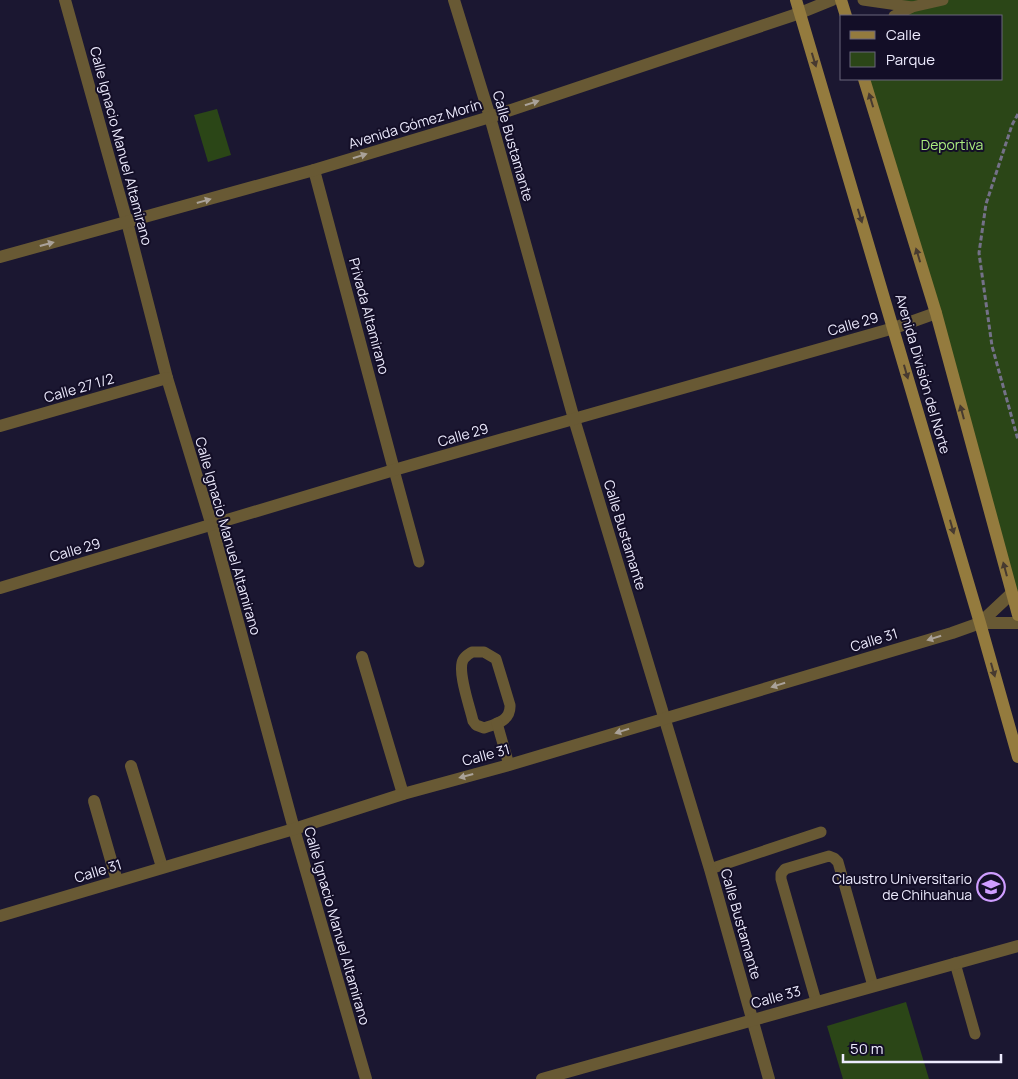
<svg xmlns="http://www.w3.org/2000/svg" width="1018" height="1079" font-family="Manrope,sans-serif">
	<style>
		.green { fill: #2b4617 }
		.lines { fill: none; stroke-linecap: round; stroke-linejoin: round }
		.path { stroke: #747188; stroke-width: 3; stroke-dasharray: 5 2.5; stroke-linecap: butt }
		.service { stroke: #685934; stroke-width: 11 }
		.minor { stroke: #685934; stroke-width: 12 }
		.tertiary { stroke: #685934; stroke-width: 12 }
		.secondary { stroke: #947b3e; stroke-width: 12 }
		.oneway { fill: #473a30 }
		.oneway2 { fill: #aaa299 }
		.labels { text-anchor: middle; stroke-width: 4; stroke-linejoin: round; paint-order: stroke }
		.street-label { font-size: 14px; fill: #edebfe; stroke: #130e27 }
		.park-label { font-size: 14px; fill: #aaec7e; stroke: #130e27 }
		.poi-label { font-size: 14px; fill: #edebfe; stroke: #130e27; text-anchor: end }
	</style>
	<rect width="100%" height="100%" fill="#1b1731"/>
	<g class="green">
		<polygon points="895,0 1018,0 1018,608 864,79 1002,79 1002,16 894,16"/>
		<polygon points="217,109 231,155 208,162 194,115"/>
		<polygon points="906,1002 929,1079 843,1079 827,1026"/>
	</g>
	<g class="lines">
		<polyline class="path" points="1018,114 1012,125 986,204 979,253 992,346 1018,440"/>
		<g class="service">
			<polyline points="863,0 912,7 894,16"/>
			<polyline points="912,7 943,0"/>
			<polyline points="394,470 419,562"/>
			<path d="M 472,652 L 484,652 L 496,659 L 510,705 C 511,721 496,724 484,728 L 476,725 L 473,721 C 470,707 457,672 463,660 C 465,656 469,654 472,652 Z"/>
			<polyline points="497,723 509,765"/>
			<polyline points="710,869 821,832"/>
			<polyline points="955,963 975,1034"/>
			<polyline points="816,1001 781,879 781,874 785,869 829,856 834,858 838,862 873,986"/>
		</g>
		<g class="minor">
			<polyline points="65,0 127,222 167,378 212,526 294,829 366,1079"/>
			<polyline points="454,0 490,117 574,419 710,869 769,1079"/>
			<polyline points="800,13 832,0"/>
			<polyline points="314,170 394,470"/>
			<polyline points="0,426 167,378"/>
			<polyline points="0,588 394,470 894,328 936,313"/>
			<polyline points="980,623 1011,594"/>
			<polyline points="362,657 403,794"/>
			<polyline points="131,766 162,867"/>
			<polyline points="94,801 117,881"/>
			<polyline points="0,916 294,829 403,794 509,765 952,633 980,623 1018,623"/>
			<polyline points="542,1079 1018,946"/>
		</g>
		<polyline class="tertiary" points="0,257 314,170 490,117 800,13"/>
		<g class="secondary">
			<polyline points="796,0 980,623 1018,757"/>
			<polyline points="841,0 846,16"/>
			<polyline points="864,79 936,313 1018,615"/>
		</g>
	</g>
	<defs><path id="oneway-solid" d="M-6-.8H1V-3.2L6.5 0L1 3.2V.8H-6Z" transform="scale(1.25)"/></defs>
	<g class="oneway">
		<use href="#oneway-solid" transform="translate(814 60) rotate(73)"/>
		<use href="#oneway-solid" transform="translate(871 100) rotate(-107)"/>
		<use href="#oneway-solid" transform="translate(860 216) rotate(73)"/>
		<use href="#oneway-solid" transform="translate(918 255) rotate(-107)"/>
		<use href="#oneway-solid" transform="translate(906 372) rotate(74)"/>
		<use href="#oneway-solid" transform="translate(962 412) rotate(-105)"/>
		<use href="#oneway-solid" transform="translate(952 527) rotate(74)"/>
		<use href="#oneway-solid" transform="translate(1005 569) rotate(-105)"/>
		<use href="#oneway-solid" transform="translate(993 670) rotate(74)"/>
	</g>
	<g class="oneway2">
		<use href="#oneway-solid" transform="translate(532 103) rotate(-18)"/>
		<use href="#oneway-solid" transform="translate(360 156) rotate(-17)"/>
		<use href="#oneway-solid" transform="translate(204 201) rotate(-16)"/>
		<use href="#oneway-solid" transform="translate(47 244) rotate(-15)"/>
		<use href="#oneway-solid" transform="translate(934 638) rotate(163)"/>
		<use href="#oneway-solid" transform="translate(778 685) rotate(163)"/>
		<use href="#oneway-solid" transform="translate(622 731) rotate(163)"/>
		<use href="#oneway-solid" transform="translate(466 776) rotate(165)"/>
	</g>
	<defs>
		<symbol id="university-ring" viewBox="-11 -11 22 22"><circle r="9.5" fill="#130e27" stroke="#cf9dff" stroke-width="1.5"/><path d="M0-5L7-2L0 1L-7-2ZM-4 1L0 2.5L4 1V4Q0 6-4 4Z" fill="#cf9dff"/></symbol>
	</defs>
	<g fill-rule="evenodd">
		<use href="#university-ring" x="975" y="871" width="32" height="32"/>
	</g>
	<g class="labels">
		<g class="street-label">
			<text transform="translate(415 124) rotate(-17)" y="5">Avenida Gómez Morín</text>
			<text transform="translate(121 146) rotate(75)" y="5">Calle Ignacio Manuel Altamirano</text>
			<text transform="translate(513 146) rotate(74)" y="5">Calle Bustamante</text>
			<text transform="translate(369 316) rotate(75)" y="5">Privada Altamirano</text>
			<text transform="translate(853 324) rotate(-16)" y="5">Calle 29</text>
			<text transform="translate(923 374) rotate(74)" y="5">Avenida División del Norte</text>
			<text transform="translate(79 388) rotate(-16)" y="5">Calle 27 1/2</text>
			<text transform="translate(463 435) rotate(-16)" y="5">Calle 29</text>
			<text transform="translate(625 535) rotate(73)" y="5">Calle Bustamante</text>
			<text transform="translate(228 536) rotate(74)" y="5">Calle Ignacio Manuel Altamirano</text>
			<text transform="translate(75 550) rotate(-16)" y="5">Calle 29</text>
			<text transform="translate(874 640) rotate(-17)" y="5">Calle 31</text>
			<text transform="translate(486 755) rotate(-15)" y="5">Calle 31</text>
			<text transform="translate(98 871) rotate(-17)" y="5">Calle 31</text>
			<text transform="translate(741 924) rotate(74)" y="5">Calle Bustamante</text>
			<text transform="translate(337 926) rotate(74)" y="5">Calle Ignacio Manuel Altamirano</text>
			<text transform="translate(776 997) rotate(-15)" y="5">Calle 33</text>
		</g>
		<g class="park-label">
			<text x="952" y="150">Deportiva</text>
		</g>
		<g class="poi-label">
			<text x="972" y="884">Claustro Universitario<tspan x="972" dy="16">de Chihuahua</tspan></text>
		</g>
	</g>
	<rect x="840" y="15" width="162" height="65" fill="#130e27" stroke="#6a667d"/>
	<rect x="850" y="31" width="25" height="8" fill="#947b3e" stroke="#6a667d"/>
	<text x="886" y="40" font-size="15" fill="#edebfe">Calle</text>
	<rect x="850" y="52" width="25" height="15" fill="#2b4617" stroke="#6a667d"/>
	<text x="886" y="65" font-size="15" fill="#edebfe">Parque</text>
	<path d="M843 1054v8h158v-8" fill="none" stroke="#edebfe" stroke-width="2.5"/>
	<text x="850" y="1054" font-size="15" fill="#edebfe" stroke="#130e27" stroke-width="4" paint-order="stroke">50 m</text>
</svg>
